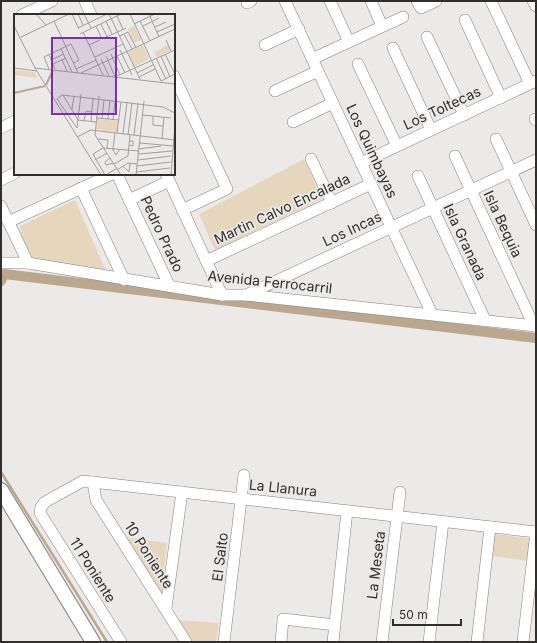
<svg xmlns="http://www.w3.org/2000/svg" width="537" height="643" font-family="Inter,sans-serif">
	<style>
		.green { fill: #e7d6be }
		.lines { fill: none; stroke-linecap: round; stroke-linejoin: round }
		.stream { stroke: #baa78d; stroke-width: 2.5 }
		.canal { stroke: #baa78d; stroke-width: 10 }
		.minor-casing { stroke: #83817f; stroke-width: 12 }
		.major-casing { stroke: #83817f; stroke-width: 16 }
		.minor { stroke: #fff; stroke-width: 11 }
		.major { stroke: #fff; stroke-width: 14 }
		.labels { text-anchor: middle; stroke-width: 3.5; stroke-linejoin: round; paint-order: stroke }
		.street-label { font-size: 14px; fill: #302f2e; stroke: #eceae8 }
		.inset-river { fill: none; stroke: #baa78d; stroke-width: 2 }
		.inset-road { fill: none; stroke: #a19f9e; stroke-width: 1 }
		.view { fill: #7931a4; fill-opacity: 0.15; stroke: #7931a4; stroke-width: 2 }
		.inset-edge { fill: none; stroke: #302f2e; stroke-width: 2 }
	</style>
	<rect width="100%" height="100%" fill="#eceae8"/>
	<g class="green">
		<polygon points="304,159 322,199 215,250 199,214"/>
		<polygon points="75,200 106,271 25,262 20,226"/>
		<polygon points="495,534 532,539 529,561 492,556"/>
		<polygon points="125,537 167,543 161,596"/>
		<polygon points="177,620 219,623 216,642 191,642"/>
	</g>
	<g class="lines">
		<polyline class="stream" points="1,472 107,642"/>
		<polyline class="canal" points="1,281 4,274 536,338"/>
		<defs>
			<g id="minor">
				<polyline points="85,1 91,15"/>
				<polyline points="285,1 432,314"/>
				<polyline points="330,1 349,42"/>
				<polyline points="371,1 382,26"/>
				<polyline points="417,1 421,8 436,1"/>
				<polyline points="491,1 530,84"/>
				<polyline points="533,1 536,6"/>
				<polyline points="247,3 251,1"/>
				<polyline points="22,15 52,1"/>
				<polyline points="465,20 501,98"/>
				<polyline points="427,37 464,115"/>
				<polyline points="265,45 299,29"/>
				<polyline points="393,48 431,130"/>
				<polyline points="312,59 403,17"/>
				<polyline points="358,64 397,146"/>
				<polyline points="174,76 227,189 182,210"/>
				<polyline points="275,91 318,71"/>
				<polyline points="535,119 536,120"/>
				<polyline points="293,122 333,103"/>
				<polyline points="1,128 15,121"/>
				<polyline points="496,139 536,225"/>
				<polyline points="455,156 534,326"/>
				<polyline points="311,159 332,203"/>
				<polyline points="361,163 536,81"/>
				<polyline points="117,174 169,285"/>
				<polyline points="166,174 222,295"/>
				<polyline points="418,176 485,320"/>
				<polyline points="1,180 15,173"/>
				<polyline points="81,188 124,280"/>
				<polyline points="129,200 169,181"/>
				<polyline points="1,206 28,263"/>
				<polyline points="8,222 112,174"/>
				<polyline points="206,261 371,184"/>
				<polyline points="1,263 28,263 222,295 246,295 536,326"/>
				<polyline points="246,295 536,160"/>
				<polyline points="93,482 96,500 186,642"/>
				<polyline points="166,608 182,492"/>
				<polyline points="121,642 40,513 41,507 45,502 83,481 536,532 523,642"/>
				<polyline points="224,642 244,475"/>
				<polyline points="281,642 283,619 335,625"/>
				<polyline points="333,642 347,511"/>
				<polyline points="382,642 400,492"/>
				<polyline points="429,642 443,522"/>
				<polyline points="477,642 490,527"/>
			</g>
			<polyline id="major" points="1,490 93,642"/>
		</defs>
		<use href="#minor" class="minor-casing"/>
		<use href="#major" class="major-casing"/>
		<use href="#minor" class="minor"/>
		<use href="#major" class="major"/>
	</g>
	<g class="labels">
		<g class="street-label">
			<text transform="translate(442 108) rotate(-25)" y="5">Los Toltecas</text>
			<text transform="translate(372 151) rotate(65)" y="5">Los Quimbayas</text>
			<text transform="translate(282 209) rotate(-25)" y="5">Martin Calvo Encalada</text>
			<text transform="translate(503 224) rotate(65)" y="5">Isla Bequia</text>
			<text transform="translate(352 229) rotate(-25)" y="5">Los Incas</text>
			<text transform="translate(162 234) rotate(65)" y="5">Pedro Prado</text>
			<text transform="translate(465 242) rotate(65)" y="5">Isla Granada</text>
			<text transform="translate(270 282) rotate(6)" y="5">Avenida Ferrocarril</text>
			<text transform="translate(283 488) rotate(6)" y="5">La Llanura</text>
			<text transform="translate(149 555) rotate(57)" y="5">10 Poniente</text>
			<text transform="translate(220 557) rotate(-83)" y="5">El Salto</text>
			<text transform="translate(376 565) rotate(-83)" y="5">La Meseta</text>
			<text transform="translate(93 570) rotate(58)" y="5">11 Poniente</text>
		</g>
	</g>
	<g transform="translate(14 14)">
		<rect width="161" height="161" fill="#eceae8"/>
		<path d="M 120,12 L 127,26 L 120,29 L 114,15 ZM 129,31 L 135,45 L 120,53 L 114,38 ZM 154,31 L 156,37 L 143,43 L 140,38 ZM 0,56 L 21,58 L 23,64 L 0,61 ZM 83,105 L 104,107 L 103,118 L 82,115 Z" fill="#e7d6be"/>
		<path class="inset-river" d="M 32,71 L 39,56M 0,79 L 31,72"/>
		<path class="inset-road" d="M 22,0 L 32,11M 58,0 L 65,15M 64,0 L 69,11M 70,0 L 77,14M 95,0 L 126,65M 116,0 L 147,67M 135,0 L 145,23M 103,2 L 109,15M 40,7 L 64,59M 92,7 L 98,20M 126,7 L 136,27M 87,10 L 93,23M 120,10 L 141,0M 0,12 L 21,54 L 87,161M 82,12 L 88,25 L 112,14M 129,12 L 145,4M 141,13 L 152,8M 64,14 L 93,0M 69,18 L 89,61M 143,18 L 161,10M 66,20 L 107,0M 110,20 L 118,35M 106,22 L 114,18 L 122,34M 7,23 L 55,0M 152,26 L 157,37M 75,31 L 86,26M 47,35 L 58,58M 106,36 L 118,61M 101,38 L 111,59M 97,40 L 106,61M 35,41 L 41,55M 92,42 L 101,63M 147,42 L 156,63M 81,43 L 109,30M 142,44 L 152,65M 87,45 L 95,62M 37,46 L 50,40M 48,46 L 53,57M 39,50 L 52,44M 0,54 L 23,57M 21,54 L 161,70M 35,55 L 30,43 L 57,30 L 65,46 L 60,49M 62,55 L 82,46M 67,59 L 161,15M 123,59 L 139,51M 103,62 L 161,36M 125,63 L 141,55M 147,67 L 161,60 L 151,40M 49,81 L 64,106 L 82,108M 85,82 L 81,121 L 107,161M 58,95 L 60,82M 129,101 L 157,104M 139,102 L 139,111 L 149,112M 83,104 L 105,106M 88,104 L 90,86M 94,105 L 96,86M 99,106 L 101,87M 70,107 L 72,97 L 78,98M 77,108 L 79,84M 63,114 L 43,85 L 48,81 L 149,93 L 161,99M 63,114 L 67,80M 103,119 L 107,88M 109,120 L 113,88M 114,121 L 118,89M 120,121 L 124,89M 63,123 L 77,116 L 161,126M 84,125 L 94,126 L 93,134M 148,125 L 150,103M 126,129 L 159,132M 115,131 L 119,132 L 119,127 L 115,127M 98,134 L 102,141 L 106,135M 99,135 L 101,119M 125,135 L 147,132M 125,140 L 158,137M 114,142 L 116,121M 96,144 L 91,148 L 92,151 L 99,149M 81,146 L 93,139M 124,146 L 157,142M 100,150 L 114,142M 109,152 L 115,158 L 116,149M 123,152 L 157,148M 103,156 L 114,149 L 123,150M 122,158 L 156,154M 91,161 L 79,140 L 89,134 L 125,137M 92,161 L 103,154M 122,161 L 130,87M 157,161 L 161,112"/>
		<path class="view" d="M 38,24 L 102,24 L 102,100 L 38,100 Z"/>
		<rect width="161" height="161" class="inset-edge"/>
	</g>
	<rect width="537" height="643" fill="none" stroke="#302f2e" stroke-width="4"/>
	<path d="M393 619v6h68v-6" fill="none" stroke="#302f2e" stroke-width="2"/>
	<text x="399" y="619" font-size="12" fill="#302f2e" stroke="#eceae8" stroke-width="3" paint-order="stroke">50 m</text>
</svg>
